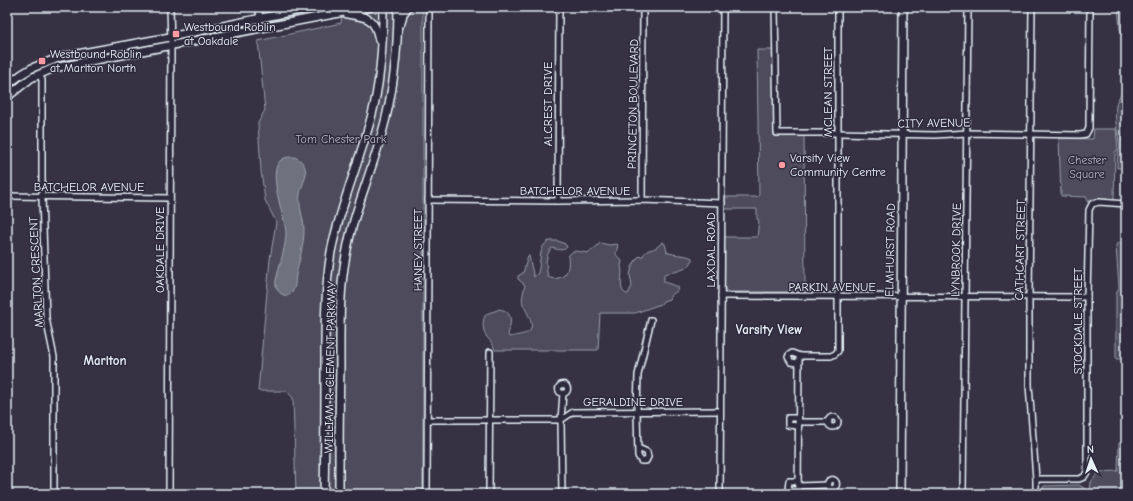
<svg xmlns="http://www.w3.org/2000/svg" width="1133" height="501" font-family="'Comic Neue',sans-serif">
	<style>
		.green { fill: #4d4b5c; stroke: #9a9eaa }
		.water { fill: #70717f; stroke: #a0a4af }
		.lines { fill: none; stroke-linecap: round; stroke-linejoin: round }
		.street-casing { stroke: #e8f1f8; stroke-width: 8 }
		.secondary-casing { stroke: #e8f1f8; stroke-width: 10 }
		.street { stroke: #2f2a3d; stroke-width: 5 }
		.secondary { stroke: #2f2a3d; stroke-width: 7 }
		.poi-dot { fill: #ff9aa2; stroke: #2f2a3d; stroke-width: 1.5 }
		.labels { text-anchor: middle; stroke-width: 3; stroke-linejoin: round; paint-order: stroke }
		.poi-label { font-size: 12px; fill: #e8f1f8; stroke: #2f2a3d; text-anchor: start }
		.street-label { font-size: 12px; fill: #e8f1f8; stroke: #2f2a3d }
		.park-label { font-size: 12px; fill: #b2b7c1; stroke: #2f2a3d }
		.neighbourhood-label { font-size: 13px; font-weight: bold; fill: #e8f1f8; stroke: #2f2a3d }
	</style>
	<rect width="100%" height="100%" fill="#363244"/>
	<filter id="ink" filterUnits="userSpaceOnUse"><feTurbulence type="fractalNoise" baseFrequency=".025" numOctaves="2"/><feDisplacementMap in="SourceGraphic" scale="8" xChannelSelector="R" yChannelSelector="G"/><feConvolveMatrix kernelMatrix="1 2 1 2 8 2 1 2 1" color-interpolation-filters="sRGB"/></filter>
	<g filter="url(#ink)">
		<g class="green">
			<polygon points="343,7 423,7 423,494 296,494 293,398 287,391 258,391 270,259 276,222 265,200 261,171 258,123 265,110 258,41 341,23"/>
			<polygon points="1118,7 1126,7 1126,38 1120,29"/>
			<polygon points="757,50 774,50 776,135 804,135 805,292 728,292 724,288 724,237 757,237 759,220 757,219 757,209 723,209 724,197 757,197 759,195"/>
			<path d="M 1126,89 L 1126,130 C 1117,136 1124,147 1125,155 C 1126,159 1126,164 1126,168 L 1117,168 L 1118,152 L 1120,148 C 1118,134 1114,119 1116,105 C 1117,98 1122,93 1126,89 Z"/>
			<polygon points="1094,129 1116,129 1118,150 1115,152 1114,200 1092,199 1087,202 1087,197 1061,196 1059,138 1093,139"/>
			<path d="M 549,241 L 558,241 L 565,244 L 567,247 C 563,252 557,249 552,248 C 544,256 546,267 548,277 C 552,279 554,279 558,278 C 569,276 569,265 568,256 C 574,248 579,252 587,253 L 594,249 L 600,243 L 609,245 L 617,244 L 618,245 C 615,257 615,253 622,261 L 621,266 C 624,274 617,289 626,294 L 628,294 L 632,286 L 630,275 L 632,267 L 636,260 L 638,257 L 643,256 C 647,248 651,251 657,247 C 659,245 661,244 663,242 L 665,244 L 667,252 C 675,256 685,254 692,258 C 693,270 673,272 664,274 L 664,282 L 678,287 L 677,291 L 670,296 L 671,298 L 669,299 L 663,301 L 661,304 L 635,313 L 600,313 L 598,350 L 495,350 C 493,343 490,341 486,336 C 483,331 481,318 487,314 C 491,311 495,312 499,309 C 514,311 511,323 508,335 L 510,337 C 514,336 526,334 529,332 C 536,324 526,312 523,304 C 521,298 524,291 525,285 L 518,279 L 518,276 L 523,273 L 528,256 L 529,256 L 533,274 L 534,277 L 538,273 C 541,263 538,246 549,241 Z"/>
			<polygon points="1117,243 1126,243 1126,359 1116,359 1116,295 1119,287 1116,246"/>
			<polygon points="1122,442 1126,442 1126,494 1090,494 1091,482 1099,472 1118,471 1119,443"/>
			<polygon points="1079,485 1084,488 1085,494 1043,494 1043,488 1044,486"/>
		</g>
		<path class="water" d="M 295,157 C 300,160 304,163 305,168 C 308,178 301,185 300,194 C 298,205 304,219 304,230 C 304,246 299,260 296,275 C 295,280 296,288 292,292 C 290,294 287,296 284,295 C 280,294 277,290 276,286 C 275,282 277,276 278,272 C 281,259 286,246 286,233 C 285,216 266,172 281,160 C 285,157 290,157 295,157 Z"/>
		<g class="lines">
			<defs>
				<g id="street">
					<polyline points="259,7 260,28"/>
					<polyline points="775,7 777,133 838,133 935,135 967,133 1080,135 1086,134 1089,128 1090,7"/>
					<polyline points="1032,7 1029,297 1029,385 1036,479 1036,494"/>
					<polyline points="39,74 42,80 42,197 46,318 54,357 54,494"/>
					<polyline points="7,196 170,198"/>
					<polyline points="428,200 558,201 642,200 722,203"/>
					<polyline points="642,200 643,7"/>
					<polyline points="558,201 559,7"/>
					<polyline points="721,296 1087,297"/>
					<polyline points="798,363 791,362 788,357 789,355 792,353 800,356"/>
					<circle cx="563" cy="389" r="4.5"/>
					<circle cx="833" cy="422" r="5"/>
					<polyline points="428,420 561,420 573,412 720,411"/>
					<polyline points="798,422 829,422"/>
					<polyline points="798,426 788,425 788,418 798,418"/>
					<polyline points="638,448 647,452 648,457 646,461 641,461 638,456 637,411 638,375 651,320"/>
					<polyline points="1036,479 1079,479 1084,477 1087,472 1087,297 1089,210 1092,204 1099,202 1126,204"/>
					<circle cx="832" cy="484" r="4.5"/>
					<polyline points="798,486 827,485"/>
					<polyline points="798,490 788,490 789,481 798,481"/>
					<polyline points="169,494 171,45 170,7"/>
					<polyline points="427,494 429,7"/>
					<polyline points="489,494 490,352"/>
					<polyline points="562,494 561,420 563,393"/>
					<polyline points="720,494 723,7"/>
					<polyline points="798,494 799,358 800,356 831,356 835,354 838,351 838,7"/>
					<polyline points="963,494 968,7"/>
				</g>
				<g id="secondary">
					<path d="M 347,14 C 368,17 375,18 379,40"/>
					<polyline points="401,23 403,14 408,7"/>
					<polyline points="7,85 22,74 32,68 61,57 170,37 314,7"/>
					<polyline points="7,97 31,78 54,68 370,7"/>
					<path d="M 324,494 C 325,450 325,405 325,361 C 325,324 325,288 331,252 C 340,206 359,163 371,118 C 381,82 383,45 383,7"/>
					<path d="M 339,494 C 339,452 339,409 340,367 C 340,329 339,292 346,255 C 353,213 371,174 382,133 C 394,91 398,50 398,7"/>
					<polyline points="900,494 903,7"/>
				</g>
			</defs>
			<use href="#street" class="street-casing"/>
			<use href="#secondary" class="secondary-casing"/>
			<use href="#street" class="street"/>
			<use href="#secondary" class="secondary"/>
		</g>
	</g>
	<g class="poi-dot">
		<rect x="172" y="30" width="8" height="8" rx="2"/>
		<rect x="38" y="57" width="8" height="8" rx="2"/>
		<circle cx="782" cy="165" r="4"/>
	</g>
	<g class="labels">
		<g class="poi-label">
			<text x="184" y="31">Westbound Roblin<tspan x="184" dy="14">at Oakdale</tspan></text>
			<text x="50" y="58">Westbound Roblin<tspan x="50" dy="14">at Marlton North</tspan></text>
			<text x="790" y="162">Varsity View<tspan x="790" dy="14">Community Centre</tspan></text>
		</g>
		<g class="street-label">
			<text transform="translate(828 92) rotate(-90)" y="4">MCLEAN STREET</text>
			<text transform="translate(548 104) rotate(-90)" y="4">ALCREST DRIVE</text>
			<text transform="translate(633 104) rotate(-89)" y="4">PRINCETON BOULEVARD</text>
			<text transform="translate(934 123) rotate(-1)" y="4">CITY AVENUE</text>
			<text x="89" y="191">BATCHELOR AVENUE</text>
			<text x="575" y="195">BATCHELOR AVENUE</text>
			<text transform="translate(160 250) rotate(-90)" y="4">OAKDALE DRIVE</text>
			<text transform="translate(418 250) rotate(-90)" y="4">HANEY STREET</text>
			<text transform="translate(711 250) rotate(-90)" y="4">LAXDAL ROAD</text>
			<text transform="translate(890 250) rotate(-89)" y="4">ELMHURST ROAD</text>
			<text transform="translate(956 250) rotate(-89)" y="4">LYNBROOK DRIVE</text>
			<text transform="translate(1020 250) rotate(-89)" y="4">CATHCART STREET</text>
			<text transform="translate(36 272) rotate(-93)" y="4">MARLTON CRESCENT</text>
			<text x="832" y="291">PARKIN AVENUE</text>
			<text transform="translate(1078 321) rotate(-90)" y="4">STOCKDALE STREET</text>
			<text transform="translate(330 367) rotate(-89)" y="4">WILLIAM R. CLEMENT PARKWAY</text>
			<text x="633" y="406">GERALDINE DRIVE</text>
		</g>
		<g class="park-label">
			<text x="341" y="143">Tom Chester Park</text>
			<text x="1087" y="164">Chester<tspan x="1087" dy="14">Square</tspan></text>
		</g>
		<g class="neighbourhood-label">
			<text x="769" y="334">Varsity View</text>
			<text x="105" y="365">Marlton</text>
		</g>
	</g>
	<rect width="1133" height="501" fill="none" stroke="#2f2a3d" stroke-width="24"/>
	<rect x="12" y="12" width="1109" height="477" fill="none" stroke="#e8f1f8" stroke-width="1.5" filter="url(#ink)"/>
	<g transform="translate(1091 459) rotate(357)" stroke="#2f2a3d" stroke-width="3" paint-order="stroke">
	<path d="M0-3L7 15L0 10L-7 15Z" fill="#e8f1f8"/>
	<text y="-6" font-size="11" font-weight="bold" text-anchor="middle" fill="#e8f1f8">N</text>
	</g>
</svg>
